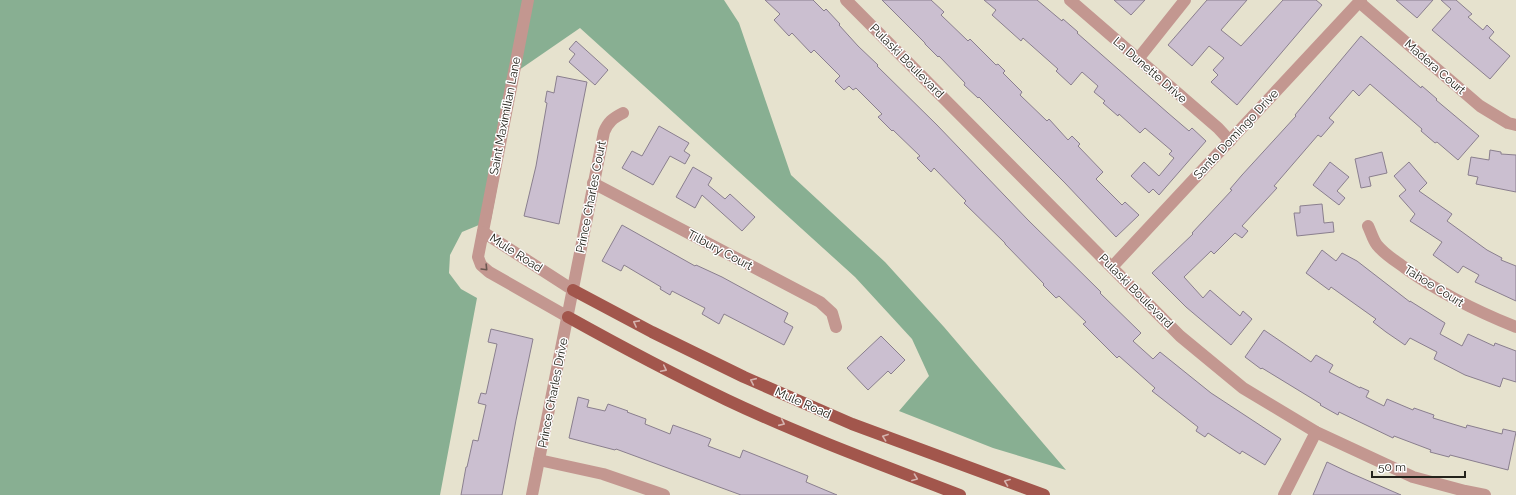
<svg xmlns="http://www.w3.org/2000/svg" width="1516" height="495" font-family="Raleway,sans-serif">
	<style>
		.forest { fill: #88af92 }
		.building { fill: #cbbfd0; stroke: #8a7f8e }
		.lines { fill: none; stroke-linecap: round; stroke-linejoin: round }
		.minor { stroke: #c39790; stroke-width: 12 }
		.major { stroke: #a2564c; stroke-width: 12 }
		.oneway { stroke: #6b5750 }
		.oneway2 { stroke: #d5b3ae }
		.labels { text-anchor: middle; stroke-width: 3; stroke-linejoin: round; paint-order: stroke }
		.street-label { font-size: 12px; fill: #23221b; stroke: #fff }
	</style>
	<rect width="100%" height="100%" fill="#e6e2ce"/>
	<polygon class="forest" points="0,0 724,0 739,23 791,175 885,262 944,327 1066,470 993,448 899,411 929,376 912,339 855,277 580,28 519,70 491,220 462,232 450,255 449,273 461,289 477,298 440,495 0,495"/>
	<g class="building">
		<polygon points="765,0 813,0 824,11 826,9 840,24 839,25 858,46 878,65 877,66 937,125 1028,220 1101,292 1100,293 1141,333 1133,341 1153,359 1160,352 1211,393 1281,439 1265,465 1242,451 1240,454 1208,433 1205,437 1196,431 1198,427 1152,391 1155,388 1119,356 1117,358 1083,324 1086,322 1059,296 1056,298 1043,285 1044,284 1005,244 1005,243 964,203 966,201 934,168 931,172 917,158 920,156 893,130 892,131 878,117 882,114 856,88 853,90 849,86 844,90 835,81 840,76 814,50 811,53 792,33 789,36 774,20 780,14"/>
		<polygon points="882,0 931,0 944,12 941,15 968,41 970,39 996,65 998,64 1005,71 1003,73 1022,92 1020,95 1047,121 1049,119 1068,140 1072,136 1080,144 1078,146 1103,172 1096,179 1122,205 1125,202 1139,215 1116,237 1065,183 979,97 978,98 964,85 965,83 939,56 938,57 925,44 925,43"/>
		<polygon points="984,0 1037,0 1062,21 1063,19 1078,32 1077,33 1168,113 1189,131 1192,128 1206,141 1159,195 1153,189 1149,193 1131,176 1144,162 1159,176 1174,158 1169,154 1172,151 1145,128 1140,133 1119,114 1118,116 1103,103 1105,101 1094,92 1098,86 1082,72 1071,85 1056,71 1058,69 1023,38 1021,41 992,15 996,10"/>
		<polygon points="1114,0 1145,0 1131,15"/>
		<polygon points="1207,0 1247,0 1221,30 1241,46 1283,0 1316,0 1322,5 1237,105 1211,82 1218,75 1213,70 1224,58 1209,46 1192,66 1168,45"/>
		<polygon points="1396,0 1433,0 1417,18"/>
		<polygon points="1441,0 1456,0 1472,14 1468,17 1483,30 1487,25 1494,32 1489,38 1510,56 1490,79 1432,30 1451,9"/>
		<polygon points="1361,36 1421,88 1422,86 1437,99 1436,100 1479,136 1458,160 1437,142 1435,143 1421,131 1422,129 1370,84 1359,96 1353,90 1329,118 1334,122 1321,137 1318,135 1274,186 1277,188 1242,226 1248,231 1242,238 1235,233 1214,254 1211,251 1184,277 1203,298 1210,290 1240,316 1243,311 1252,319 1231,345 1186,307 1152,273 1193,234 1192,233 1232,190 1230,189 1242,175 1296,116 1295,115"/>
		<polygon points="576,41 608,70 595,85 569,62 575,54 569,49"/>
		<polygon points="557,76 587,82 559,224 524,216 536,166 547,103 545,102 547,91 554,93"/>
		<polygon points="659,126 689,143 684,151 690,155 685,164 670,156 653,185 622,168 632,151 642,156"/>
		<polygon points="1490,150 1501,152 1501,154 1516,155 1516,192 1476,184 1478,177 1468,175 1471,157 1489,160"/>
		<polygon points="1382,152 1387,173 1369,177 1371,186 1361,188 1355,159"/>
		<polygon points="1330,162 1349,177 1337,191 1345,198 1339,205 1313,185"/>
		<polygon points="1409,162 1427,183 1419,191 1452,214 1447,221 1487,250 1502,258 1501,260 1516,266 1516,301 1475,282 1479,275 1463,266 1458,273 1433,255 1442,242 1410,221 1415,214 1399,196 1406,190 1394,176"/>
		<polygon points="693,167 712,178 708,185 725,199 730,194 755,217 742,231 702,195 695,208 676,197"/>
		<polygon points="1322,204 1324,223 1333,222 1334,232 1297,236 1294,213 1300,213 1300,206"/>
		<polygon points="622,225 695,266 696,265 722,277 788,313 784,322 793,327 784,345 724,314 719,324 702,314 705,308 672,291 670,295 660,289 661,287 624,265 621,271 602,261"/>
		<polygon points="1322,250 1336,261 1342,253 1357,261 1410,302 1410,301 1445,323 1440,334 1462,346 1468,334 1494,346 1495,343 1516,351 1516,382 1503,378 1500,387 1465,375 1434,359 1437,352 1410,338 1405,345 1386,332 1373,322 1376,319 1331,287 1329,290 1306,273"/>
		<polygon points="491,329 533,339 516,420 502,495 461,495 466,467 467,467 473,440 478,441 486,405 478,403 481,393 486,394 497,344 488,342"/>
		<polygon points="1264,330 1311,362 1316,355 1333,365 1329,372 1360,388 1360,387 1369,391 1366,397 1384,406 1387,399 1413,410 1414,408 1434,415 1433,418 1466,428 1467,425 1502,434 1503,429 1516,432 1508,470 1450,455 1449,457 1430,452 1431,450 1394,436 1393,438 1339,412 1338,415 1320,405 1321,404 1262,368 1261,369 1245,357"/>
		<polygon points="881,336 905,360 891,374 888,371 868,390 847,368"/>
		<polygon points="578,397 589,400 587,407 605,411 608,404 628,411 627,412 646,419 645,424 670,434 673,425 698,434 711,439 708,446 740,458 743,450 808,476 806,482 837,495 741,495 616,449 615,450 569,438"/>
		<polygon points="1327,462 1348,472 1401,495 1313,495"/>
	</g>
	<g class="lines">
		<g class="minor">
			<polyline points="528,0 478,257 481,265 489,272 568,317"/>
			<polyline points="846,0 1180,336 1243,388 1316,432 1413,477 1465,491 1485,495"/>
			<polyline points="1070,0 1218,128 1230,141"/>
			<polyline points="1359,2 1480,106 1508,123 1516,125"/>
			<polyline points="1138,59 1185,0"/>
			<polyline points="593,183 820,302 832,313 836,327"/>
			<path d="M 1368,226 C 1371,232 1373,240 1377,245 C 1385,255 1396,261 1405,268 C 1441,294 1476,311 1516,327"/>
			<polyline points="483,232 573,290"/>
			<polyline points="1112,267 1361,0"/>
			<polyline points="539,460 603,474 664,495"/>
			<path d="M 532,495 L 604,132 C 608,122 613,118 623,113"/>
			<polyline points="1284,495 1316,432"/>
		</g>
		<g class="major">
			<polyline points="573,290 652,332 744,377 852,424 1044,495"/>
			<path d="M 568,317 C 620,346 673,374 727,400 C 803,436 882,465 960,495"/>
		</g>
	</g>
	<defs><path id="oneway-chevron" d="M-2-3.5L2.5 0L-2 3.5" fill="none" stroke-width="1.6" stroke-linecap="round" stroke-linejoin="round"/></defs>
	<use class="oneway" href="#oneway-chevron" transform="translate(485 268) rotate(46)"/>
	<g class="oneway2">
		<use href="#oneway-chevron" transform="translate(636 323) rotate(-152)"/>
		<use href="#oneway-chevron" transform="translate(664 369) rotate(26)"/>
		<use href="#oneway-chevron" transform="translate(753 381) rotate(-156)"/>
		<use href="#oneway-chevron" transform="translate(782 423) rotate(24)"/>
		<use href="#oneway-chevron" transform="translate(885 437) rotate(-160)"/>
		<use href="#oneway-chevron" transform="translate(915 478) rotate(21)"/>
		<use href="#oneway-chevron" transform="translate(1007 482) rotate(-159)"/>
	</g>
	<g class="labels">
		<g class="street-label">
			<text transform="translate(907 61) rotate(45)" y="4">Pulaski Boulevard</text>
			<text transform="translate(1435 67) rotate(41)" y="4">Madera Court</text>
			<text transform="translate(1150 70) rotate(41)" y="4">La Dunette Drive</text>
			<text transform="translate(505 116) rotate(-79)" y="4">Saint Maximilian Lane</text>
			<text transform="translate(1236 134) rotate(-47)" y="4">Santo Domingo Drive</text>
			<text transform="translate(591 197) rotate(-79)" y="4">Prince Charles Court</text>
			<text transform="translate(720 250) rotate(28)" y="4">Tilbury Court</text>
			<text transform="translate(516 253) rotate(33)" y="4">Mule Road</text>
			<text transform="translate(1434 286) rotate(32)" y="4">Tahoe Court</text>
			<text transform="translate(1136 291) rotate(45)" y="4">Pulaski Boulevard</text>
			<text transform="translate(553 393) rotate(-79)" y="4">Prince Charles Drive</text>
			<text transform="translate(803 403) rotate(24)" y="4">Mule Road</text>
		</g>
	</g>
	<path d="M1372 471v6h93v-6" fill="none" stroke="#23221b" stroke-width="2"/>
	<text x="1378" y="471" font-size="12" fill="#23221b" stroke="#ffffff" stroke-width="3" paint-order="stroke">50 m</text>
</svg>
